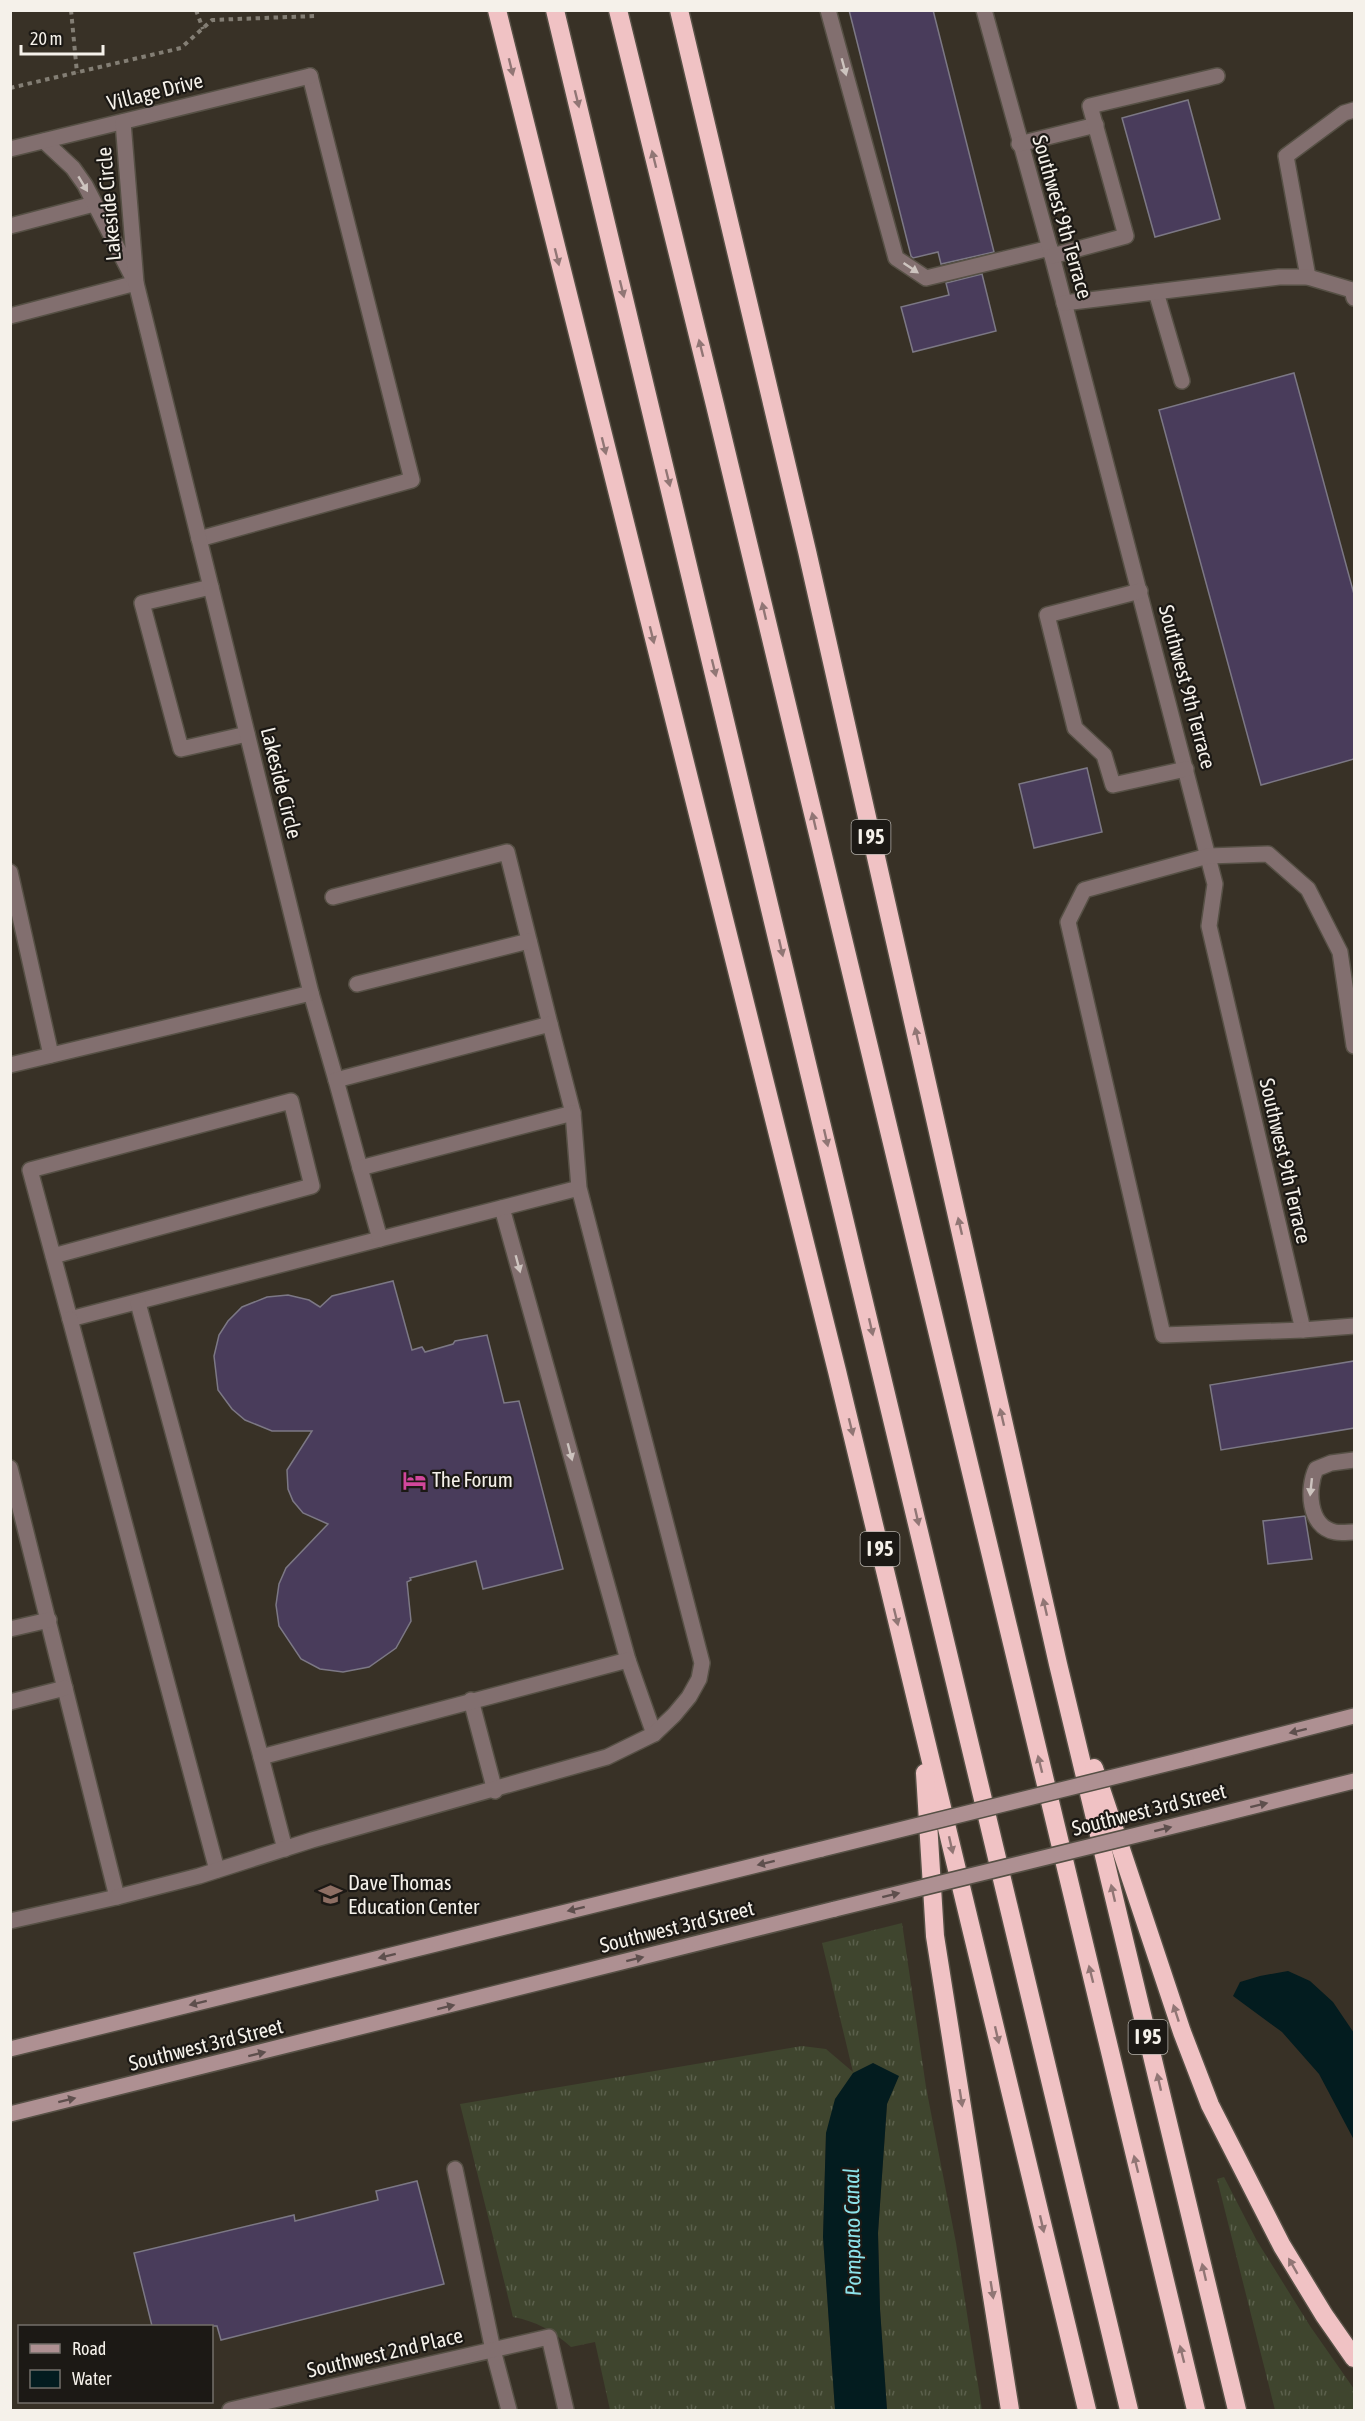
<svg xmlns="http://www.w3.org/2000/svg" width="1365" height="2421" font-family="'Asap Condensed',sans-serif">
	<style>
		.grass { fill: url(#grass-tufts) }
		.water { fill: #031c1f }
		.building { fill: #493c5b; stroke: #7c7885; stroke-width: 1.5 }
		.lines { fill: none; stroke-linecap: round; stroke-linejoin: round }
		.lane-casing { stroke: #565045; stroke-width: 18 }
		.street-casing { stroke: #565045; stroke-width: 18 }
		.secondary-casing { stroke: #565045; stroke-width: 18 }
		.highway-casing { stroke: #565045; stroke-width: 21 }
		.path { stroke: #837e74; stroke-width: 4; stroke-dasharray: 4.5 4.5; stroke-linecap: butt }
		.lane { stroke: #826f6f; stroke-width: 15 }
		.street { stroke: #826f6f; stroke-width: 15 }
		.secondary { stroke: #ae9092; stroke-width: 15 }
		.highway { stroke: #f0c2c4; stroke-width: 18 }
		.secondary-bridge-casing { stroke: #565045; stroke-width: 18; stroke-linecap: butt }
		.secondary-bridge { stroke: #ae9092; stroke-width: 15 }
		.oneway { fill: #917675 }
		.oneway2 { fill: #cdc4bf }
		.oneway3 { fill: #5e4f4d }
		.labels { text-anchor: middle; stroke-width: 4.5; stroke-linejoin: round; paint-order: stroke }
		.shield { fill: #1c1915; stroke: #b4b0aa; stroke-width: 1.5 }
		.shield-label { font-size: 20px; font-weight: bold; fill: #f5f1ea }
		.street-label { font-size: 21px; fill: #f5f1ea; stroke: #1c1915 }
		.poi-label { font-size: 21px; fill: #f5f1ea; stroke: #1c1915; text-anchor: start }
		.water-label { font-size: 22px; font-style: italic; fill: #8de2ea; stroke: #1c1915 }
	</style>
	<defs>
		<pattern id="grass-tufts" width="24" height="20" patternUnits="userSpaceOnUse" patternTransform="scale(1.5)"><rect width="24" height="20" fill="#3f452e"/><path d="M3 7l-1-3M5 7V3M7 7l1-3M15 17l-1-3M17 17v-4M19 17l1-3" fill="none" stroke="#5b604c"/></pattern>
	</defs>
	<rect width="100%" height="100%" fill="#383126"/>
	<g class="grass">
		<path d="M 902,1923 L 926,2087 L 956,2243 L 982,2410 L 887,2410 L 880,2309 L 878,2233 L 887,2104 L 898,2077 L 873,2063 L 826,2133 L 823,2237 L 835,2410 L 610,2410 L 595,2342 L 571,2347 C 553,2331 536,2321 513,2317 L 460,2104 L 802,2046 L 826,2049 L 853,2072 L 822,1943 Z"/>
		<polygon points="1224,2177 1257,2241 1310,2326 1354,2389 1354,2410 1275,2410 1217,2179"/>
	</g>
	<g class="water">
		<polygon points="1288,1971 1310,1981 1333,2002 1354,2033 1354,2140 1319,2074 1282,2032 1233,1996 1240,1982 1260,1976"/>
		<polygon points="873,2063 899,2076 887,2104 878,2233 880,2309 887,2410 835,2410 823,2237 826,2133 835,2099 853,2073"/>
	</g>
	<g class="building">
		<polygon points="849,10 933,10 994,252 941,264 938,252 913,258 911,256"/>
		<polygon points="1188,100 1220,219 1155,237 1122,118"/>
		<polygon points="982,274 996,331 913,352 901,307 949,295 946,283"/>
		<polygon points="1294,373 1354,594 1354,759 1261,785 1159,410"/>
		<polygon points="1087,768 1102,832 1034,848 1019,784"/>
		<polygon points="393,1281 412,1350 422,1347 425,1352 453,1344 455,1341 487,1335 504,1403 519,1401 563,1569 483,1589 476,1561 410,1578 411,1580 407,1582 411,1621 396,1648 369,1667 343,1672 320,1669 301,1659 279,1626 276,1605 279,1584 286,1568 328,1524 303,1513 293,1501 288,1489 287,1470 312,1431 272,1431 245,1420 232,1409 218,1390 214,1356 219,1335 228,1321 242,1307 267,1297 288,1295 309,1300 320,1307 332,1296"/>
		<polygon points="1354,1361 1354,1428 1221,1450 1210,1385"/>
		<polygon points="1305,1516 1312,1559 1268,1564 1263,1521"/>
		<polygon points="417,2181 444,2284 221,2340 217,2326 152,2326 134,2253 294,2215 295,2221 378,2200 376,2191"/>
	</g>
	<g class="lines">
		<defs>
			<g id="lane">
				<polyline points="828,10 896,258 926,278 1050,248"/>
				<polyline points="984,10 1052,256 1215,884 1209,926 1303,1330 1354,1326"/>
				<polyline points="1019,144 1096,125"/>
				<polyline points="10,226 94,204"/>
				<polyline points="1052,256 1126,236 1090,106 1217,76"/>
				<polyline points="1308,277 1286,156 1344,113 1354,110"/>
				<polyline points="1156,292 1182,381"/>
				<polyline points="1064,303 1279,277 1308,277 1352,290 1354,298"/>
				<polyline points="10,316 136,283"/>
				<polyline points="199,539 412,480 310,76"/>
				<polyline points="211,587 142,603 181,749 247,734"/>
				<polyline points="1140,591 1047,615 1075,728 1104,755 1113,785 1186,769"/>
				<polyline points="10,872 51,1055"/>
				<polyline points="333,897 507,852 550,1024"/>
				<polyline points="357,984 529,941"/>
				<polyline points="311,993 336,1080"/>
				<polyline points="360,1168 336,1080 550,1024 573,1113"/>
				<polyline points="502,1208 628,1660 654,1734"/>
				<polyline points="53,1256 312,1186 291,1101 30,1170 70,1319 380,1239"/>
				<polyline points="138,1303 261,1757"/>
				<polyline points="70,1319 217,1870"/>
				<polyline points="1303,1330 1163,1335 1068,922 1084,890 1208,856 1268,854 1308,889 1340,952 1354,1046"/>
				<path d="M 1354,1460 L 1331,1463 L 1316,1469 C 1307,1488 1308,1527 1335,1532 C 1341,1533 1349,1532 1354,1532"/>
				<polyline points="10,1468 117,1897 10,1921"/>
				<polyline points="10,1629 49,1620"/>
				<polyline points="471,1700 495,1791"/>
				<polyline points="10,1702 65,1688"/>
				<polyline points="285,1849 261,1757 628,1660"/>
				<polyline points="117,1897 199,1876 312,1840 607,1757 654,1734 674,1715 689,1697 699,1679 702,1663 579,1188 573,1113 360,1168 380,1239 579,1188"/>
				<polyline points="493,2350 509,2410"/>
			</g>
			<g id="street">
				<polyline points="44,141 73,168 85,185 133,278"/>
				<polyline points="10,149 310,76"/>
				<polyline points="10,1065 311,993 136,283 123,122"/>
				<polyline points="455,2169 493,2350"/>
				<polyline points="230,2410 549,2337 566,2410"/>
			</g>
			<g id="secondary">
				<polyline points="1186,1759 1354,1716"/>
				<polyline points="1202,1819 1354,1781"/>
				<polyline points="10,2049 822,1849"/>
				<polyline points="10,2114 835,1909"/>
			</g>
			<g id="highway">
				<polyline points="497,10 837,1371 1087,2410"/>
				<polyline points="555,10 1129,2410"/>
				<polyline points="618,10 715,405 1196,2410"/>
				<polyline points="679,10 807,551 1058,1664 1237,2410"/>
				<polyline points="1094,1768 1182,2032 1210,2105 1282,2246 1324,2315 1354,2358"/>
				<polyline points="925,1773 935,1936 1010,2410"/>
			</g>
		</defs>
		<use href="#lane" class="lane-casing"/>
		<use href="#street" class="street-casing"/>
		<use href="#secondary" class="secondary-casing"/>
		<use href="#highway" class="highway-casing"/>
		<g class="path">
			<polyline points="71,10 77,73"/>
			<polyline points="196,10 203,29"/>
			<polyline points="10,88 181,48 212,20 315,16"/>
		</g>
		<use href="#lane" class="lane"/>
		<use href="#street" class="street"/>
		<use href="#secondary" class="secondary"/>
		<use href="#highway" class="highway"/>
		<defs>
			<g id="secondary-bridge">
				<polyline points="822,1849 1186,1759"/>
				<polyline points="835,1909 1202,1819"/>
			</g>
		</defs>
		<use href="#secondary-bridge" class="secondary-bridge-casing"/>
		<use href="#secondary-bridge" class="secondary-bridge"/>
	</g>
	<defs><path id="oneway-solid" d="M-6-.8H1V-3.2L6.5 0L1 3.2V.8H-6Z" transform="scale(1.5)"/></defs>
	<g class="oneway">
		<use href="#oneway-solid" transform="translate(511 67) rotate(76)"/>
		<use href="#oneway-solid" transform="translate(577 99) rotate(76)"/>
		<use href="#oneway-solid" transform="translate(654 159) rotate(-104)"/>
		<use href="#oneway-solid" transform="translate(557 257) rotate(76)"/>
		<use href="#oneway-solid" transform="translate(622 289) rotate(76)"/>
		<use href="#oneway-solid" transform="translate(701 348) rotate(-104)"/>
		<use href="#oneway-solid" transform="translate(604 446) rotate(76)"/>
		<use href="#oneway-solid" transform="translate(668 478) rotate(76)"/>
		<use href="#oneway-solid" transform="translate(764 611) rotate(-103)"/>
		<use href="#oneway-solid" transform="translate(652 635) rotate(76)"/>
		<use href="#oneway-solid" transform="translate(714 668) rotate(76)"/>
		<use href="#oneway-solid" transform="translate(814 821) rotate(-103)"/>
		<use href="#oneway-solid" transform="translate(781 948) rotate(77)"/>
		<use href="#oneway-solid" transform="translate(917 1036) rotate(-103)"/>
		<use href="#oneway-solid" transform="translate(826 1138) rotate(77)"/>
		<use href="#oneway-solid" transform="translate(960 1226) rotate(-103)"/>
		<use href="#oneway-solid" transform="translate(871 1327) rotate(77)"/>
		<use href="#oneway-solid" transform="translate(1002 1417) rotate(-103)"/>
		<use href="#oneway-solid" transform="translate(851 1427) rotate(76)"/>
		<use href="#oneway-solid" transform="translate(917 1517) rotate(77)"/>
		<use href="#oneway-solid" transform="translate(1045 1607) rotate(-103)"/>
		<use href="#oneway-solid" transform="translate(896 1617) rotate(76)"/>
		<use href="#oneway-solid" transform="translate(1040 1764) rotate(-104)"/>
		<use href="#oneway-solid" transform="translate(951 1845) rotate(77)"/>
		<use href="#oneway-solid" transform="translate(1113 1893) rotate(-103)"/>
		<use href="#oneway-solid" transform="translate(1091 1974) rotate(-104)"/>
		<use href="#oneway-solid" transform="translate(1176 2013) rotate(-108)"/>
		<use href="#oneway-solid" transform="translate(997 2035) rotate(77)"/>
		<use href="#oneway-solid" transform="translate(1159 2082) rotate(-103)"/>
		<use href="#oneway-solid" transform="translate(961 2098) rotate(81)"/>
		<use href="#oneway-solid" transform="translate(1136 2164) rotate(-104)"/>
		<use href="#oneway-solid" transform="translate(1042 2224) rotate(77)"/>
		<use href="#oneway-solid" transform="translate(1293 2266) rotate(-120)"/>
		<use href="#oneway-solid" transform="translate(1204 2272) rotate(-103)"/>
		<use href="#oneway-solid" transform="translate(992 2290) rotate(81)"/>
		<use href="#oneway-solid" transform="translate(1182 2354) rotate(-104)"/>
	</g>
	<g class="oneway2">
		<use href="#oneway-solid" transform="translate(844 67) rotate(75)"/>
		<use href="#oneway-solid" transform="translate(83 184) rotate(59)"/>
		<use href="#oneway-solid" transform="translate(911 268) rotate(34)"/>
		<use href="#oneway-solid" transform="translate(518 1264) rotate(75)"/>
		<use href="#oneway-solid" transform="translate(570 1452) rotate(75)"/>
		<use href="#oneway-solid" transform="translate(1311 1487) rotate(96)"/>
	</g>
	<g class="oneway3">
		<use href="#oneway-solid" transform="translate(1298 1731) rotate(166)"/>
		<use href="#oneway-solid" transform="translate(1259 1805) rotate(-14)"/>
		<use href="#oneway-solid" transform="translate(1163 1829) rotate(-14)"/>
		<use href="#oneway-solid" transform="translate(766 1863) rotate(166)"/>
		<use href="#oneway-solid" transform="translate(891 1895) rotate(-14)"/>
		<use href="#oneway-solid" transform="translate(576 1909) rotate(166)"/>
		<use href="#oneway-solid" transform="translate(387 1956) rotate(166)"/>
		<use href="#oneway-solid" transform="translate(635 1959) rotate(-14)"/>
		<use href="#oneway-solid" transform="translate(198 2003) rotate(166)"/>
		<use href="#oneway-solid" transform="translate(446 2007) rotate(-14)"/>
		<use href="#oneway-solid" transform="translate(257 2054) rotate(-14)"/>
		<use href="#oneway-solid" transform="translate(67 2100) rotate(-14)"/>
	</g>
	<defs>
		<symbol id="hotel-bare" viewBox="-9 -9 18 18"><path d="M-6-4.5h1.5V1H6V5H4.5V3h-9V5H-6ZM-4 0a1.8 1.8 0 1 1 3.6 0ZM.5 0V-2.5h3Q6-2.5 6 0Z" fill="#d1479c" stroke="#1c1915" stroke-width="2.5" paint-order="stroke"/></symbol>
		<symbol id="school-bare" viewBox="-9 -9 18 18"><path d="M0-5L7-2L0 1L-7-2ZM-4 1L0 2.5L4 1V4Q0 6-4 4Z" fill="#8d6e63" stroke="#1c1915" stroke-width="2.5" paint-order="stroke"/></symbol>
	</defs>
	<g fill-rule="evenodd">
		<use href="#hotel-bare" x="398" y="1464" width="33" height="33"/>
		<use href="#school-bare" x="314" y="1878" width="33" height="33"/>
	</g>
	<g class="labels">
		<g class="shield">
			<rect x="851.5" y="820" width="39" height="34" rx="4.5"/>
			<rect x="860.5" y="1532" width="39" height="34" rx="4.5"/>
			<rect x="1128.5" y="2020" width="39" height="34" rx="4.5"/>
		</g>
		<g class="shield-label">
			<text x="871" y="844">I 95</text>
			<text x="880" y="1556">I 95</text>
			<text x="1148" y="2044">I 95</text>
		</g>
		<g class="street-label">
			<text transform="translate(155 92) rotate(-14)" y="7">Village Drive</text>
			<text transform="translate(109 204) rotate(-95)" y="7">Lakeside Circle</text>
			<text transform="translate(1062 217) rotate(74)" y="7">Southwest 9th Terrace</text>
			<text transform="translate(1187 687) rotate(75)" y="7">Southwest 9th Terrace</text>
			<text transform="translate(281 783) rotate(76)" y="7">Lakeside Circle</text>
			<text transform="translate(1285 1161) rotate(77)" y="7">Southwest 9th Terrace</text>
			<text transform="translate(1149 1810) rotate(-14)" y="7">Southwest 3rd Street</text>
			<text transform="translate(677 1927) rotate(-14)" y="7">Southwest 3rd Street</text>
			<text transform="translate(206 2045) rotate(-14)" y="7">Southwest 3rd Street</text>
			<text transform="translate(385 2353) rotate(-13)" y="7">Southwest 2nd Place</text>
		</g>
		<g class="poi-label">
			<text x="432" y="1487">The Forum</text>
			<text x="348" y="1890">Dave Thomas<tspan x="348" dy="24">Education Center</tspan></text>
		</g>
		<g class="water-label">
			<text transform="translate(852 2232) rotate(-91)" y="8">Pompano Canal</text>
		</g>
	</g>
	<rect width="1365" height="2421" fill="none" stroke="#f5f1ea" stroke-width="24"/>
	<rect x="18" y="2325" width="195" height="78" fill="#1c1915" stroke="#736f6a" stroke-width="1.5"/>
	<rect x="30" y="2344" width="30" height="9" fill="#ae9092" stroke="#736f6a" stroke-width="1.5"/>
	<text x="72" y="2355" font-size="18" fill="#f5f1ea">Road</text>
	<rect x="30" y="2370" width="30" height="18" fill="#031c1f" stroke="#736f6a" stroke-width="1.5"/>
	<text x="72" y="2385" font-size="18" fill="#f5f1ea">Water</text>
	<path d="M21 45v9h82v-9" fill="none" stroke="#f5f1ea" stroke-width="3"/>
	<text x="30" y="45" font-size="18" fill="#f5f1ea" stroke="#1c1915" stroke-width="4.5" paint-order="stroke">20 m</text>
</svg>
